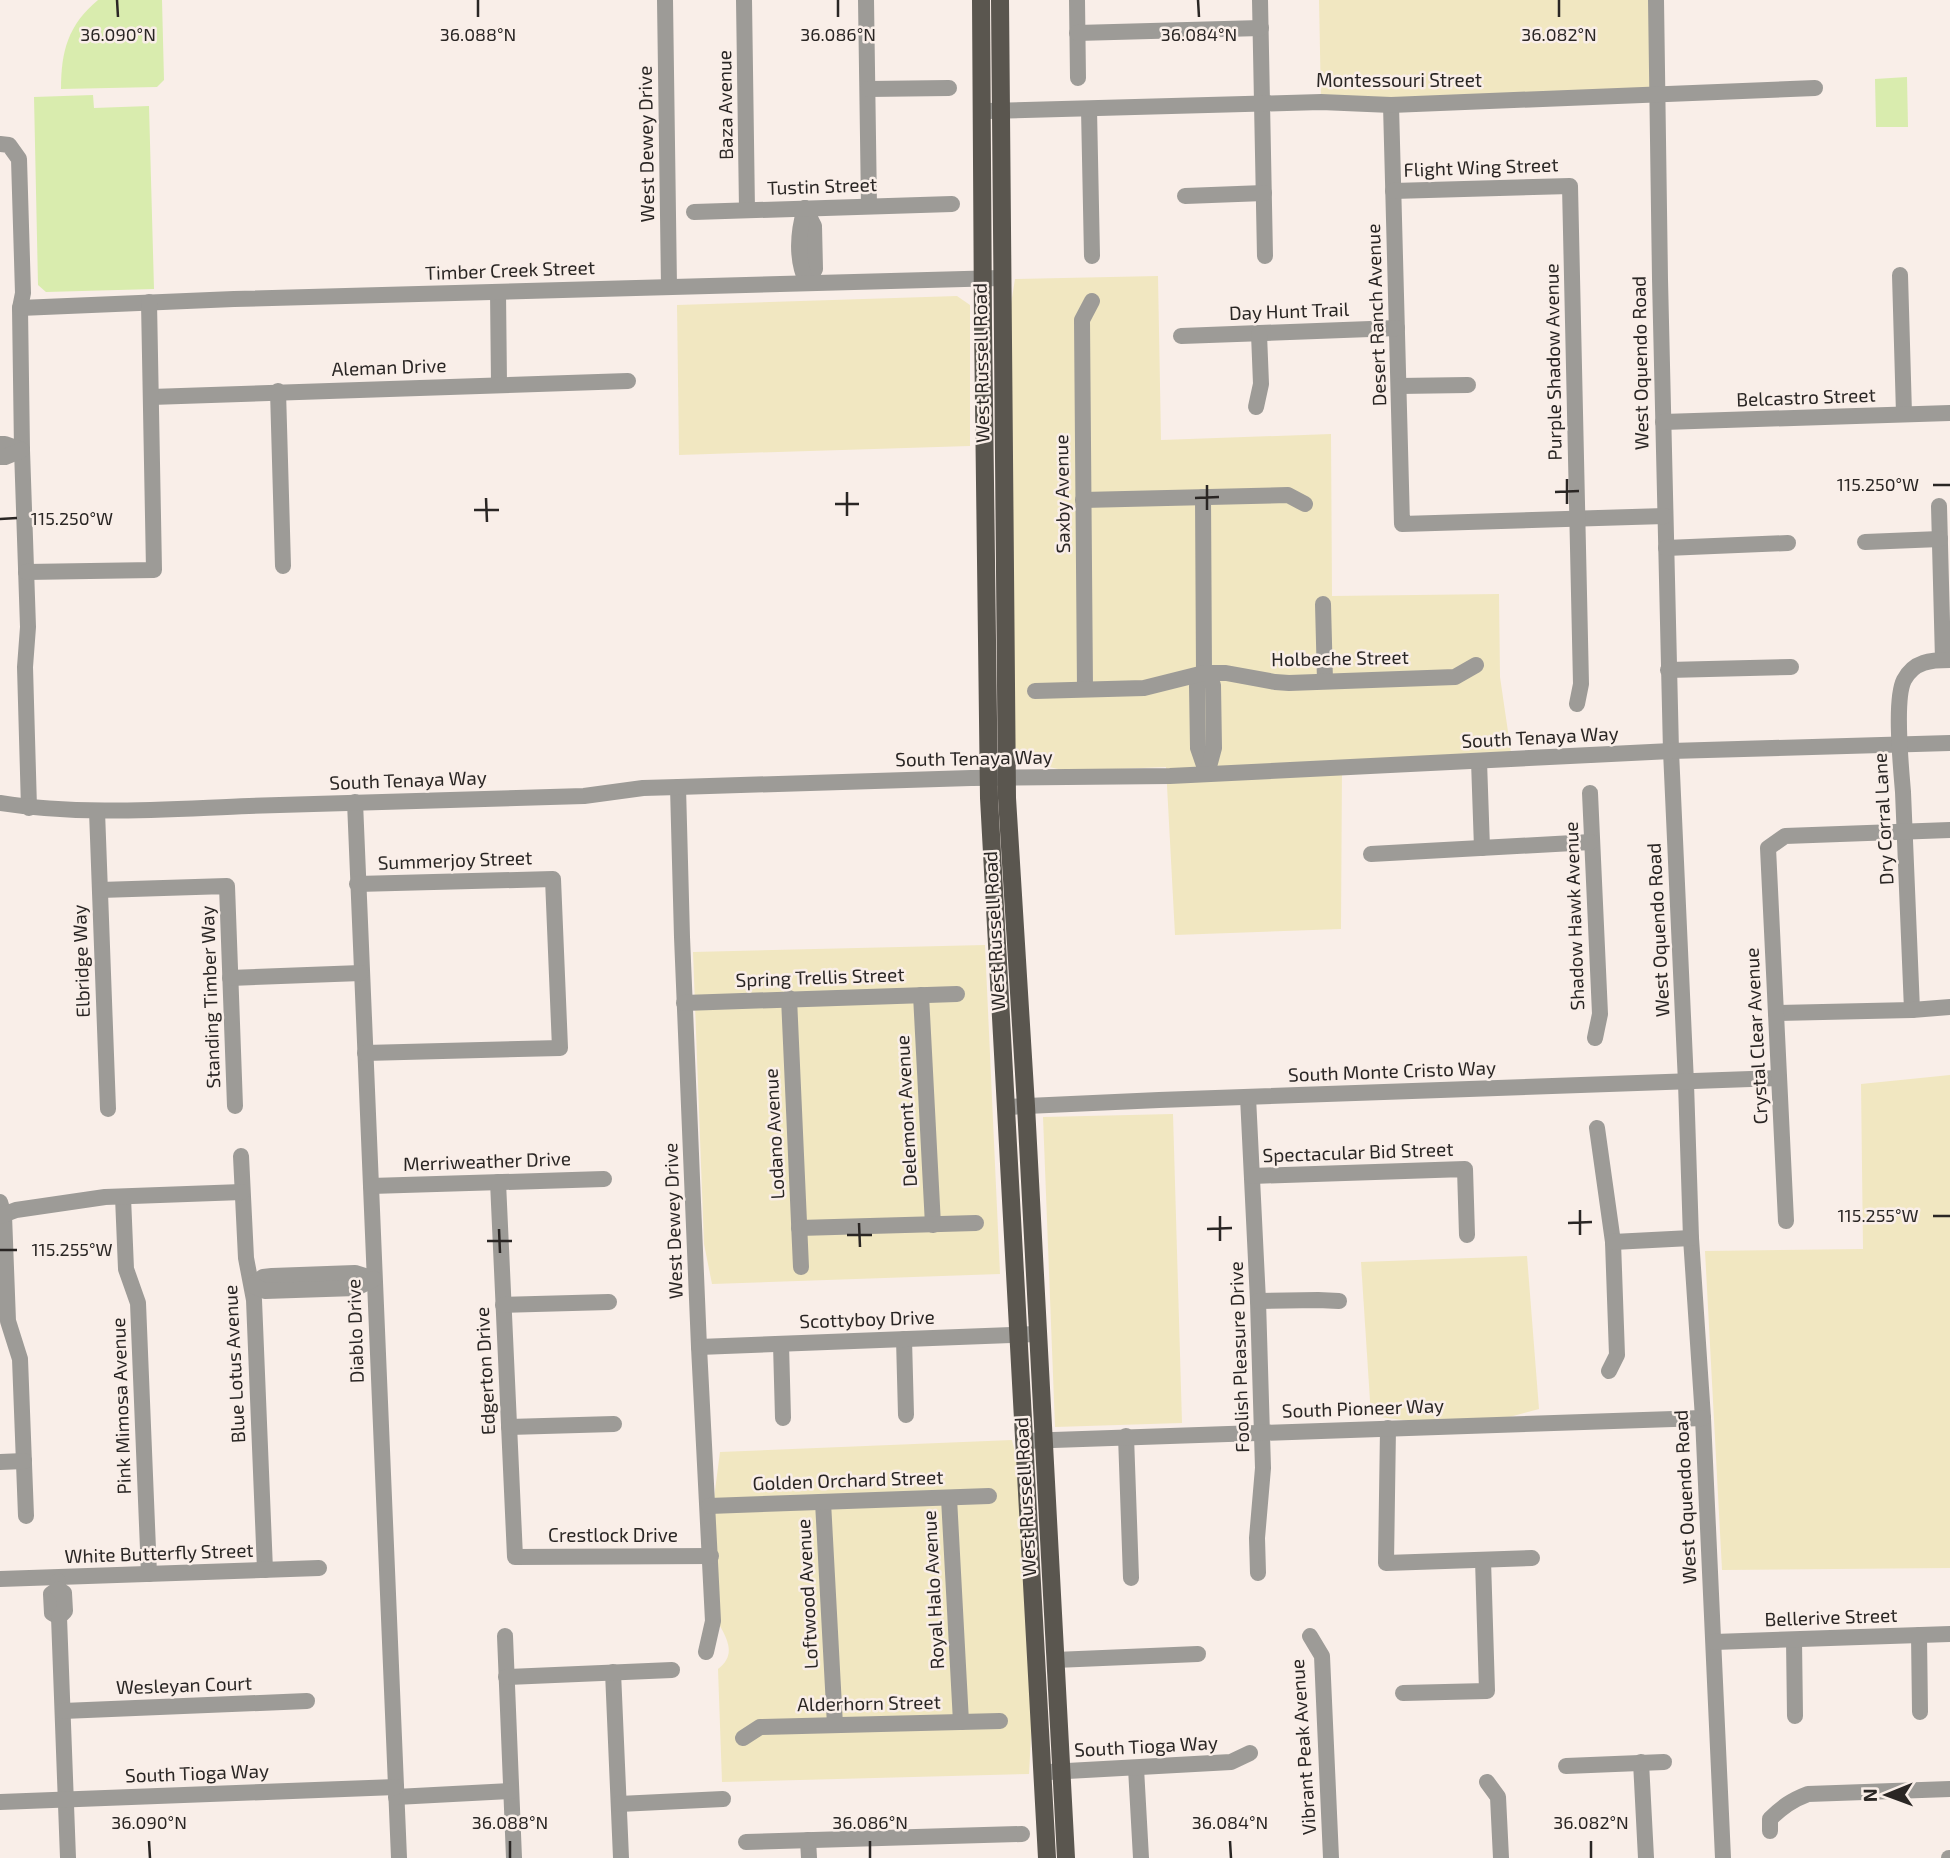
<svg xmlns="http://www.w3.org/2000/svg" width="1950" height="1858" font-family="'Exo 2',sans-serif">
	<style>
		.green { fill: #d9ecae }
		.sand { fill: #f1e7c1 }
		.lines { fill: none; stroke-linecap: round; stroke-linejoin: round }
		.minor { stroke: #9d9b97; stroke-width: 16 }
		.major { stroke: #5a564f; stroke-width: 18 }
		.ticks { fill: none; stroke: #2a2624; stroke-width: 2.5 }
		.labels { text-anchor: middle; stroke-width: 5; stroke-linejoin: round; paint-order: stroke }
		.street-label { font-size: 19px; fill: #2a2624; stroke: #f9eee8 }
		.ticks-label { font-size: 18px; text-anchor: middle; fill: #2a2624; stroke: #f9eee8; stroke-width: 5; stroke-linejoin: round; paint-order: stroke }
	</style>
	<rect width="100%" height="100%" fill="#f9eee8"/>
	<g class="green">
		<path d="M 98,0 L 162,0 L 164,80 L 157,87 L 61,89 C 61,51 68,25 98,0 Z"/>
		<polygon points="1907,77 1908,127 1876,127 1875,79"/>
		<polygon points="93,95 94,108 149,106 154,289 46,292 38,285 34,97"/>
	</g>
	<g class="sand">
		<polygon points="1319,0 1653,0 1657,95 1321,102"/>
		<polygon points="1158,276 1161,440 1331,434 1332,596 1499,594 1500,677 1512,759 1342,767 1341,929 1175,935 1166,767 1067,771 1027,762 1011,742 1002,360 1015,279"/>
		<polygon points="957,296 970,305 970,446 679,455 677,305"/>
		<polygon points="985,945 1000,1274 712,1284 704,1244 693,952"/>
		<polygon points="1950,1075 1950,1568 1722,1570 1705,1251 1863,1249 1861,1084"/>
		<polygon points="1173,1114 1182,1423 1055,1427 1043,1117"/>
		<polygon points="1527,1256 1539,1409 1502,1419 1412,1421 1371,1416 1361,1262"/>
		<path d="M 1012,1440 L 1023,1486 L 1034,1682 L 1029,1774 L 722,1782 L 718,1669 C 735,1656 729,1642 720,1626 L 714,1498 L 720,1452 Z"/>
	</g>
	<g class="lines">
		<g class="minor">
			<polyline points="665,0 669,287"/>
			<polyline points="744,0 747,210"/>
			<polyline points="866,0 869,206"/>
			<polyline points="1077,0 1078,78"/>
			<polyline points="1260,0 1265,256"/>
			<polyline points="1656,0 1660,279 1671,751 1686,1083 1691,1238 1703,1418 1723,1858"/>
			<polyline points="1077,33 1261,28"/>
			<polyline points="868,89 949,88"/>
			<polyline points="1391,105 1402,524 1665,516"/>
			<polyline points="1089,109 1092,256"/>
			<polyline points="988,111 1321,102 1391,105 1815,88"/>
			<polyline points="0,144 9,145 19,159 23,293 20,308 22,450 28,627 25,667 29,808"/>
			<polyline points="1393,191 1570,186 1581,684 1577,704"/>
			<polyline points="1185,196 1264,193"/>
			<polyline points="805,208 814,226 815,269 807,283"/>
			<path d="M 805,208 C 798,232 796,260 807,283"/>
			<polyline points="694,212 952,204"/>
			<polyline points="1900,275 1904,414"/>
			<polyline points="498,292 499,384"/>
			<polyline points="20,308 234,299 1001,278"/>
			<polyline points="1181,336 1397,328"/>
			<polyline points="1399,386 1468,385"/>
			<polyline points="278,391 283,566"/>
			<polyline points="151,397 628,381"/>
			<polyline points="1256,407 1261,384 1259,334"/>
			<polyline points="1663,422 1950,413"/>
			<polyline points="0,444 5,444 22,450"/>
			<polyline points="0,457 5,457 22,450"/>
			<polyline points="1203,497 1204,673 1197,686 1198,748 1207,774"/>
			<polyline points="1083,500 1288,495 1305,504"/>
			<polyline points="1939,506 1943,660"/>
			<polyline points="1865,542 1940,539"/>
			<polyline points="1666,548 1788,543"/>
			<polyline points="26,572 154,570 149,302"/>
			<polyline points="1323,604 1325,681"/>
			<polyline points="1668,670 1791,667"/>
			<polyline points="1204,673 1213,685 1214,748 1207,774"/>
			<polyline points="1085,689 1082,320 1092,301"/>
			<polyline points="1035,691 1144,688 1204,673 1226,673 1275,682 1289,683 1455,677 1476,665"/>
			<polyline points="1479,761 1482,848"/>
			<polyline points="678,787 682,937 699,1347 713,1621 706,1652"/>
			<polyline points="1590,793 1600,1014 1595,1038"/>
			<polyline points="355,802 399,1858"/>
			<path d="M 0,803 C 82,816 167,809 249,806 C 361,802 473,799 584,796 L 643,788 L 678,787 L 971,778 L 1170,776 L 1671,751 L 1950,743"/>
			<polyline points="97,811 108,1109"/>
			<polyline points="1371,854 1591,842"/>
			<polyline points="357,884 553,879 560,1048 365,1053"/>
			<polyline points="100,890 227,886 235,1106"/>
			<polyline points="230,978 361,973"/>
			<polyline points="921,995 933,1225"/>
			<polyline points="789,998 801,1267"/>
			<polyline points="684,1003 957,994"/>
			<path d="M 1912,1010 C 1909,938 1906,865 1903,792 C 1901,767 1894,700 1904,680 C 1914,661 1931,660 1950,660"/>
			<polyline points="1776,1013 1912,1010 1950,1007"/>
			<polyline points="1248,1097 1258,1301 1263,1468 1257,1538 1258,1573"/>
			<polyline points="1006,1107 1159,1100 1779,1078"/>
			<polyline points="1597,1128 1613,1242 1617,1355 1609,1371"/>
			<polyline points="241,1156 246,1258 254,1300 265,1570"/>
			<polyline points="1252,1176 1465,1169 1467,1235"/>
			<polyline points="498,1182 515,1557 711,1556"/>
			<polyline points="371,1186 604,1179"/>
			<polyline points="123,1197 126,1269 138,1303 149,1574"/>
			<polyline points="0,1202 4,1215 8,1321 20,1359 26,1516"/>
			<polyline points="0,1216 16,1210 105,1197 242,1192"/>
			<polyline points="1786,1221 1768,848 1785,836 1950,830"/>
			<polyline points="799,1228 976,1223"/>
			<polyline points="1613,1242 1691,1238"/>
			<polyline points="252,1285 263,1277 272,1276 355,1273 374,1279"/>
			<polyline points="252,1285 265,1291 356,1288 374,1279"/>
			<polyline points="1258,1301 1318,1300 1339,1301"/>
			<polyline points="503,1305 609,1302"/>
			<polyline points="904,1339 906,1415"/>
			<polyline points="781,1344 783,1418"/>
			<polyline points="699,1347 1037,1334"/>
			<polyline points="509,1427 614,1424"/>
			<polyline points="1388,1428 1386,1563 1532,1558"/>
			<polyline points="1126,1436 1131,1578"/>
			<polyline points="1024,1441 1703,1418"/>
			<polyline points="0,1462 24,1461"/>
			<polyline points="949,1498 961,1722"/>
			<polyline points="823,1502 835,1725"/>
			<polyline points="709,1506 989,1496"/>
			<polyline points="0,1579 319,1568"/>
			<polyline points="58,1581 58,1589 51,1594 52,1613 59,1617"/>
			<polyline points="58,1589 64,1593 65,1611 59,1617 68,1858"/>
			<polyline points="1919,1635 1920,1712"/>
			<polyline points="505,1636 514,1858"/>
			<polyline points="1310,1636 1322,1656 1331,1858"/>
			<polyline points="1794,1640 1795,1716"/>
			<polyline points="1714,1642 1950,1634"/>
			<polyline points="1055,1660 1198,1654"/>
			<polyline points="613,1672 621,1858"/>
			<polyline points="506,1677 672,1670"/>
			<polyline points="1403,1693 1487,1691 1483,1560"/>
			<polyline points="63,1711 307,1701"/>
			<polyline points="743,1738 760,1727 1000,1721"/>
			<polyline points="1641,1762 1646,1858"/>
			<polyline points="1566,1766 1664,1762"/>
			<polyline points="1136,1768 1141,1858"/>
			<polyline points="1049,1772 1231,1762 1250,1753"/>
			<polyline points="1487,1782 1498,1797 1501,1858"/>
			<polyline points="396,1797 511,1791"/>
			<polyline points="0,1802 396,1787"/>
			<polyline points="619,1804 723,1799"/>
			<path d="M 1770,1831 L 1770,1819 C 1782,1807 1792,1800 1808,1794 L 1950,1789"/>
			<polyline points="808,1840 809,1858"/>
			<polyline points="746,1842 1022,1834"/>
			<polyline points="1949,1858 1950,1858"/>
		</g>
		<g class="major">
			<polyline points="981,0 983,324 989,798 1047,1858"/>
			<polyline points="1000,0 1007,798 1026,1106 1066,1858"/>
		</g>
	</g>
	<path class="ticks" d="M 117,0 L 118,17M 478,0 L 478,17M 838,0 L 838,17M 1198,0 L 1199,17M 1559,0 L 1559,17M 1567,479 L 1567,504M 1207,485 L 1207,510M 1933,485 L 1950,485M 847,492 L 847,516M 1555,492 L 1579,491M 486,498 L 487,522M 1195,498 L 1219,497M 835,504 L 859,504M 474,510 L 499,510M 0,519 L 17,518M 1580,1210 L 1580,1235M 1220,1216 L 1220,1241M 1933,1216 L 1950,1216M 859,1223 L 860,1247M 1568,1223 L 1592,1222M 499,1229 L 500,1253M 1207,1229 L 1232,1228M 847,1235 L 872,1235M 487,1241 L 512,1241M 0,1250 L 17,1250M 149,1841 L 150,1858M 510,1841 L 510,1858M 870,1841 L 870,1858M 1230,1841 L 1231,1858M 1591,1841 L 1591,1858"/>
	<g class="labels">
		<g class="street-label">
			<text x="1399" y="87">Montessouri Street</text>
			<text transform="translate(725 105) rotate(-91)" y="7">Baza Avenue</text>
			<text transform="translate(646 144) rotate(-91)" y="7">West Dewey Drive</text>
			<text transform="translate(1481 167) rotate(-2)" y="7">Flight Wing Street</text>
			<text transform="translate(822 186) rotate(-2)" y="7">Tustin Street</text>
			<text transform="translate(510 270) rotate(-2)" y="7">Timber Creek Street</text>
			<text transform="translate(1289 311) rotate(-2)" y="7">Day Hunt Trail</text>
			<text transform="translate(1376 315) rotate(-92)" y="7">Desert Ranch Avenue</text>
			<text transform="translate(1553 362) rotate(-91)" y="7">Purple Shadow Avenue</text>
			<text transform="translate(981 363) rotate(-91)" y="7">West Russell Road</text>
			<text transform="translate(1640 363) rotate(-91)" y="7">West Oquendo Road</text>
			<text transform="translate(389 367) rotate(-2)" y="7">Aleman Drive</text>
			<text transform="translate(1806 397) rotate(-2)" y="7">Belcastro Street</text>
			<text transform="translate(1062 494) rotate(-91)" y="7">Saxby Avenue</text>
			<text transform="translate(1340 658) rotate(-1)" y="7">Holbeche Street</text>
			<text transform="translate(1540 737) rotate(-3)" y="7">South Tenaya Way</text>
			<text transform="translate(974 758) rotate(-1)" y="7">South Tenaya Way</text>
			<text transform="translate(408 780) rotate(-2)" y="7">South Tenaya Way</text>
			<text transform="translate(1883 819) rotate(-93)" y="7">Dry Corral Lane</text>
			<text transform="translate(455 860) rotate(-2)" y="7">Summerjoy Street</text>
			<text transform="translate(1574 916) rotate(-92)" y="7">Shadow Hawk Avenue</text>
			<text transform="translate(1658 930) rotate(-93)" y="7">West Oquendo Road</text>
			<text transform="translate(994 931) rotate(-93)" y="7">West Russell Road</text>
			<text transform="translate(81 961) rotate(-92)" y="7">Elbridge Way</text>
			<text transform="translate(820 977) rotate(-2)" y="7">Spring Trellis Street</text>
			<text transform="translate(210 997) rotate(-92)" y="7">Standing Timber Way</text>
			<text transform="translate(1756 1036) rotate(-93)" y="7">Crystal Clear Avenue</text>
			<text transform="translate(1392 1071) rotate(-2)" y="7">South Monte Cristo Way</text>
			<text transform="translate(906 1111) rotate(-93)" y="7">Delemont Avenue</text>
			<text transform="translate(774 1134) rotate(-93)" y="7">Lodano Avenue</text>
			<text transform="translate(1358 1152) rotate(-2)" y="7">Spectacular Bid Street</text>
			<text transform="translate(487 1161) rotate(-2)" y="7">Merriweather Drive</text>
			<text transform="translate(673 1221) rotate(-92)" y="7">West Dewey Drive</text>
			<text transform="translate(867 1319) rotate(-2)" y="7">Scottyboy Drive</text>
			<text transform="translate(355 1331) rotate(-92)" y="7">Diablo Drive</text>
			<text transform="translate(1239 1357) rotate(-92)" y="7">Foolish Pleasure Drive</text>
			<text transform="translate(234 1364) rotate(-93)" y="7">Blue Lotus Avenue</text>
			<text transform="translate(485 1371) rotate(-93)" y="7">Edgerton Drive</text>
			<text transform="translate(121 1406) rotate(-92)" y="7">Pink Mimosa Avenue</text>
			<text transform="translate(1363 1408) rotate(-2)" y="7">South Pioneer Way</text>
			<text transform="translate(848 1480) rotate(-2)" y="7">Golden Orchard Street</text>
			<text transform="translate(1025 1497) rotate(-93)" y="7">West Russell Road</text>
			<text transform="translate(1685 1497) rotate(-93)" y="7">West Oquendo Road</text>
			<text x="613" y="1542">Crestlock Drive</text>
			<text transform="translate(159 1553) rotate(-2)" y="7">White Butterfly Street</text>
			<text transform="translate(933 1590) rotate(-93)" y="7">Royal Halo Avenue</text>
			<text transform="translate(807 1594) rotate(-93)" y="7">Loftwood Avenue</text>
			<text transform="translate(1831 1617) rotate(-2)" y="7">Bellerive Street</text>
			<text transform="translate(184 1685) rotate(-2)" y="7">Wesleyan Court</text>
			<text transform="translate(869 1703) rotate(-1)" y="7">Alderhorn Street</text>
			<text transform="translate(1146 1746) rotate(-3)" y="7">South Tioga Way</text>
			<text transform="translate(1303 1747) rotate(-94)" y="7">Vibrant Peak Avenue</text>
			<text transform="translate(197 1773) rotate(-2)" y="7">South Tioga Way</text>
		</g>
	</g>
	<g class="ticks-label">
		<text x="118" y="41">36.090°N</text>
		<text x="478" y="41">36.088°N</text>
		<text x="838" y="41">36.086°N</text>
		<text x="1199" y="41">36.084°N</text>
		<text x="1559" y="41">36.082°N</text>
		<text x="1878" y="491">115.250°W</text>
		<text x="72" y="525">115.250°W</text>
		<text x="1878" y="1222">115.255°W</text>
		<text x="72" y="1256">115.255°W</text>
		<text x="149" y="1829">36.090°N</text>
		<text x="510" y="1829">36.088°N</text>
		<text x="870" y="1829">36.086°N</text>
		<text x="1230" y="1829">36.084°N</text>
		<text x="1591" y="1829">36.082°N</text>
	</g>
	<g transform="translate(1887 1795) rotate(269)" stroke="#f9eee8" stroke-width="5" paint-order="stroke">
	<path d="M0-5L12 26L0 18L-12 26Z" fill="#2a2624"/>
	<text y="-10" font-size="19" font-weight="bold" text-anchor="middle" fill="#2a2624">N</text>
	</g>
</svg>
